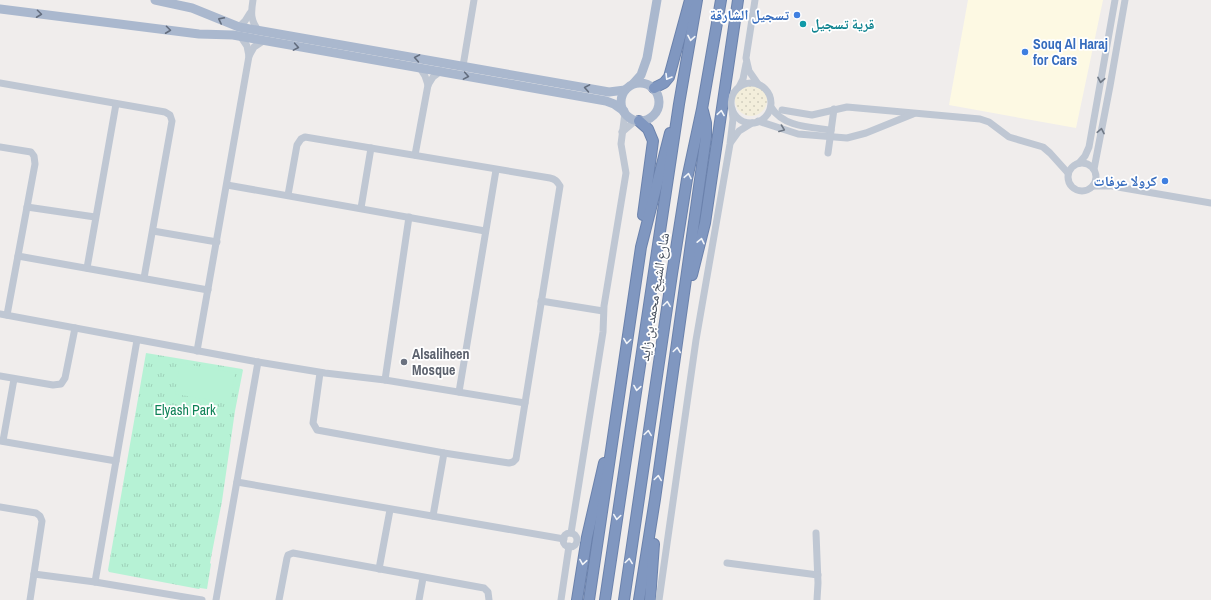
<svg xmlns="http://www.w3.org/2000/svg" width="1211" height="600" font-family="'Archivo Narrow','Noto Naskh Arabic',sans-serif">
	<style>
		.commercial { fill: #fdf9e3 }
		.grass { fill: url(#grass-tufts) }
		.sand { fill: url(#sand-dots) }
		.garden { fill: #b6f2d5 }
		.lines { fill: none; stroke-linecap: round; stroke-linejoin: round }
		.highway-casing { stroke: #6b82ac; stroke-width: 12 }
		.minor { stroke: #bfc7d3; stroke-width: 7 }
		.major { stroke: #aab8ce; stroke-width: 9 }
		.highway { stroke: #8097c0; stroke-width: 10 }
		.oneway { stroke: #636d7e }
		.oneway2 { stroke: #f2f5f9 }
		.oneway3 { stroke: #6f7885 }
		.shop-dot { fill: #3f7fe0; stroke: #fff; stroke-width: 1.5 }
		.culture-dot { fill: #0f9aa8; stroke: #fff; stroke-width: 1.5 }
		.worship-dot { fill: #6b7280; stroke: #fff; stroke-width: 1.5 }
		.labels { text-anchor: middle; stroke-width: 3.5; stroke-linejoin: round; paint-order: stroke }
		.shop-label { font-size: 14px; font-weight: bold; fill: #366cbe; stroke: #fff; text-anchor: end }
		.culture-label { font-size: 14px; font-weight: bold; fill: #0d838f; stroke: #fff; text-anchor: start }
		.street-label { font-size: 14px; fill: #444d5b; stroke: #fff }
		.worship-label { font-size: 14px; font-weight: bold; fill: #5b616d; stroke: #fff; text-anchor: start }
		.park-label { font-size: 14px; fill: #0f8257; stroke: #fff }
	</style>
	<defs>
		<pattern id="grass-tufts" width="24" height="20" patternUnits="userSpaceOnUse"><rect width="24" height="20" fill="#b6f2d5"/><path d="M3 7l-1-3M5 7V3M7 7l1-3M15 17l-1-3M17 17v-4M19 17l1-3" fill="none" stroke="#9ed1b9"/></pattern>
		<pattern id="sand-dots" width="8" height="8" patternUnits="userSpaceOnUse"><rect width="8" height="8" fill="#f3eedb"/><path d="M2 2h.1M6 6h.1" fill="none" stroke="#d2cebe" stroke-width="1.8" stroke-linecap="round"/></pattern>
	</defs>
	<rect width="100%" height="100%" fill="#f0edec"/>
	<polygon class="commercial" points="968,0 1103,0 1076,128 949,105"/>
	<polygon class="grass" points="146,353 242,369 243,370 235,411 222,501 210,563 211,564 207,589 200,588 199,589 109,572 108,570"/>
	<circle class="sand" cx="751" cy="100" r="16"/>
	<polygon class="garden" points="180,363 235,373 230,403 175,394"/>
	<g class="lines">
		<defs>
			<g id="highway">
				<polyline points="654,88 664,83 669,77 690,0"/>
				<polyline points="639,121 648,129 653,141 643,215"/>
				<polyline points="692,275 705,223 738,0"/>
				<polyline points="577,600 587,537 604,463"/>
				<polyline points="589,600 641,247 670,133"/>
				<polyline points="605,600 679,104 697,0"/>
				<polyline points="624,600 672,274 687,179 702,109 721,0"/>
				<polyline points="639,600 655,499 706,137 706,123 703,111"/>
				<polyline points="650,600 654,544"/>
			</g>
		</defs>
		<use href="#highway" class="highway-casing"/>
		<g class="minor">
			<path d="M 253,0 C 251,12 250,21 259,31"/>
			<polyline points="755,0 746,58 749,71 758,84"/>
			<polyline points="239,27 245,21 250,13"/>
			<polyline points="249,56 254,47 263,41"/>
			<polyline points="463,66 474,0"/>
			<polyline points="420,68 425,76 428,85"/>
			<polyline points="0,83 165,112 170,115 172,121 144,278"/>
			<circle cx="751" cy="103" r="20"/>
			<polyline points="739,87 743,79 746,64"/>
			<path d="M 771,107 C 783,127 809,127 831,130"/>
			<polyline points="782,110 812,115 847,107 980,119 989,122 1009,137 1043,147 1050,153 1068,173"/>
			<polyline points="758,121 798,134 847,138 866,133 913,114"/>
			<polyline points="622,132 636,120"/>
			<polyline points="731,142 739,131 752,123"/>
			<polyline points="0,147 31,152 34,156 35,164 7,315"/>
			<polyline points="828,153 834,109"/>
			<polyline points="415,155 428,85 433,77 441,71"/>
			<polyline points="1079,163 1085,156 1089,147 1115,0"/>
			<circle cx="1082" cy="177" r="14"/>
			<polyline points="1094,169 1110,86 1125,0"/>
			<polyline points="227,185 485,231"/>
			<polyline points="1093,186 1112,186 1211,203"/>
			<path d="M 288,195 L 297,145 L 301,139 L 305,137 L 550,178 C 555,179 557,181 560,186 L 516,459 L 513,462 L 509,463 L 444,453 L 317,430 L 313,423 L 320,373"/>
			<polyline points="27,207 95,217"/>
			<polyline points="361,208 371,148"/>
			<polyline points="153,231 217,242"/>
			<polyline points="18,256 208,290"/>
			<polyline points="87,268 116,104"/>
			<polyline points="541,301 603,311"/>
			<polyline points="0,314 258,362 325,373 385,380 525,403"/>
			<polyline points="197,351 249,56 247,46 241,37"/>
			<polyline points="0,376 53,385 61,384 65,378 75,328"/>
			<polyline points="385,380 409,217"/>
			<polyline points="459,392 496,170"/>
			<polyline points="0,441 116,461"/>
			<polyline points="3,441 14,379"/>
			<polyline points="237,482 564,539"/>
			<polyline points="0,507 36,513 40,516 42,521 30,600"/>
			<polyline points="433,516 444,453"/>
			<polyline points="571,533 603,332 604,306 626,173 621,144 625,113"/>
			<polyline points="816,533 818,583 817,600"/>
			<circle cx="570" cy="540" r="7"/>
			<polyline points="727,563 818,575"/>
			<polyline points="379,569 390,510"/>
			<polyline points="34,574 95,582 202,600"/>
			<polyline points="95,582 137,340"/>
			<polyline points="216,600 258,362"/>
			<polyline points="279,600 287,558 288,555 293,553 484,588 488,592 489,600"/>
			<polyline points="419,600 423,578"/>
			<polyline points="561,600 569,546"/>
			<polyline points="659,600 696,340 730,144 733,119 732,109"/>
		</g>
		<g class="major">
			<polyline points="155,0 192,8 239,27 609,92 625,90"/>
			<polyline points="0,9 199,34 233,35 606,101 614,104 624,111"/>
			<circle cx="640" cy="102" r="19"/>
			<polyline points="633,84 641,75 647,58 657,0"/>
		</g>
		<use href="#highway" class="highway"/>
	</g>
	<defs><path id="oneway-chevron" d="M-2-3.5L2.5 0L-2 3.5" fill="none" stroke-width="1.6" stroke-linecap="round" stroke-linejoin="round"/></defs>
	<g class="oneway">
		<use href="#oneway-chevron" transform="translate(39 14) rotate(7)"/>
		<use href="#oneway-chevron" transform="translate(221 20) rotate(-153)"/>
		<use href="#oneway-chevron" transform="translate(168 30) rotate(7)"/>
		<use href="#oneway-chevron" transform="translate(296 47) rotate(10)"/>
		<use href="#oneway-chevron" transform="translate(417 58) rotate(-170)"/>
		<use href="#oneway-chevron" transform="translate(466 76) rotate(10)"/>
		<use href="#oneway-chevron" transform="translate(587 88) rotate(-170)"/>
	</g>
	<g class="oneway2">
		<use href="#oneway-chevron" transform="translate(691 38) rotate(100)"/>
		<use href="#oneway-chevron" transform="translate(668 77) rotate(121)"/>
		<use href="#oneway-chevron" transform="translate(721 113) rotate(-81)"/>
		<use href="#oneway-chevron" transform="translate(688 176) rotate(-79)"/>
		<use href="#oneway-chevron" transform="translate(701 241) rotate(-78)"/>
		<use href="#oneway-chevron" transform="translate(667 304) rotate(-82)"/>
		<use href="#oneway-chevron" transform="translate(627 341) rotate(98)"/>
		<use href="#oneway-chevron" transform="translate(677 350) rotate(-82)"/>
		<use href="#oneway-chevron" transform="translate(637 388) rotate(99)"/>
		<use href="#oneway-chevron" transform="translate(648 433) rotate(-82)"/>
		<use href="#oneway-chevron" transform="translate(658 478) rotate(-82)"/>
		<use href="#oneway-chevron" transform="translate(617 517) rotate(98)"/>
		<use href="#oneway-chevron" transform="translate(629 561) rotate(-82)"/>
		<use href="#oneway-chevron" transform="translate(583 562) rotate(99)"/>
	</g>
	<g class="oneway3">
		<use href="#oneway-chevron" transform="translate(1101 80) rotate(100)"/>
		<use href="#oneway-chevron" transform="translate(782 129) rotate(21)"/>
		<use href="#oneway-chevron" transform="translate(1101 131) rotate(-79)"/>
	</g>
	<g class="shop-dot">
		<circle cx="797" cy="15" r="4"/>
		<circle cx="1025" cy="52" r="4"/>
		<circle cx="1165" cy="181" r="4"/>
	</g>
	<circle class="culture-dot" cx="803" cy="24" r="4"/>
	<circle class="worship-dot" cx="404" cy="362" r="4"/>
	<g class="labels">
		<g class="shop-label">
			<text x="789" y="20">تسجيل الشارقة</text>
			<text x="1033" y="49" text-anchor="start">Souq Al Haraj<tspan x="1033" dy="16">for Cars</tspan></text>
			<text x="1157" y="186">كرولا عرفات</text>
		</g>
		<g class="culture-label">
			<text x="811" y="29">قرية تسجيل</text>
		</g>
		<g class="street-label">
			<text transform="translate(654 297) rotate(-81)" y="5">شارع الشيخ محمد بن زايد</text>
		</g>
		<g class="worship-label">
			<text x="412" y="359">Alsaliheen<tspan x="412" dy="16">Mosque</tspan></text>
		</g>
		<g class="park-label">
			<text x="185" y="415">Elyash Park</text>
		</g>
	</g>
</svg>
